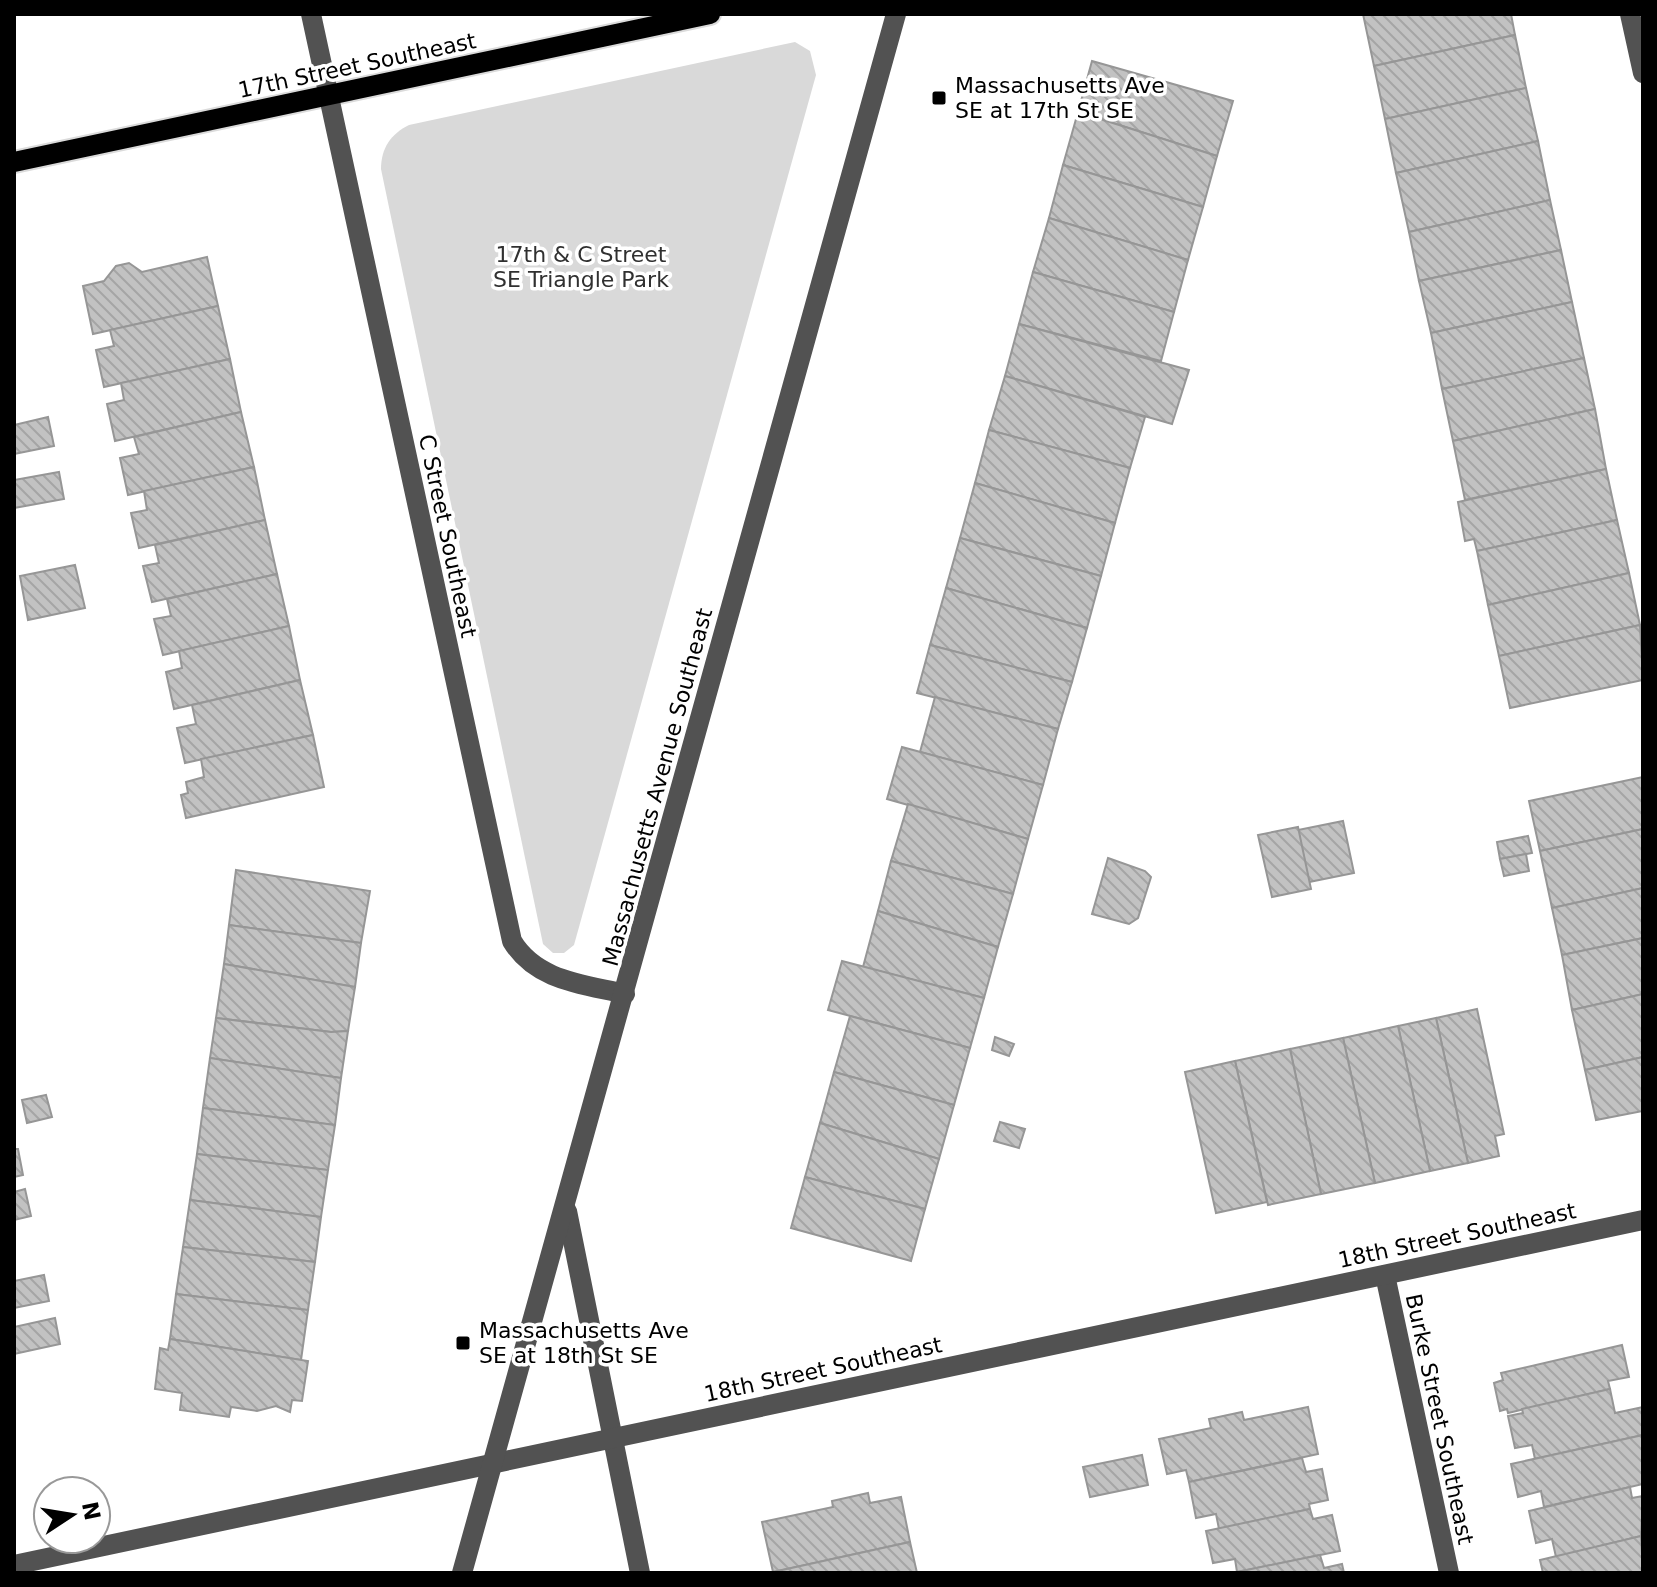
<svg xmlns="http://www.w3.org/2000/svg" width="1657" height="1587" font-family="'DejaVu Sans',sans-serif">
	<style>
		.green { fill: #d9d9d9 }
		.building { fill: url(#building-back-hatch); stroke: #969696; stroke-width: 2 }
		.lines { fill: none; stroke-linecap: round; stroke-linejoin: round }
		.major-casing { stroke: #dbdbdb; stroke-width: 24 }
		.minor { stroke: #525252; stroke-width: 20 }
		.major { stroke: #000; stroke-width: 20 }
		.poi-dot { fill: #000; stroke: #fff; stroke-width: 3 }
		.labels { text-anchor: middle; stroke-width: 7; stroke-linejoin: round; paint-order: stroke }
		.street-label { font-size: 22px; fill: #000; stroke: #fff }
		.poi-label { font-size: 22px; fill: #000; stroke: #fff; text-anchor: start }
		.park-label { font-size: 22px; fill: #303030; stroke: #fff }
	</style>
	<defs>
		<pattern id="building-back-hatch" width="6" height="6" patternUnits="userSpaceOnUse" patternTransform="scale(2)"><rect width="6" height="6" fill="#c2c2c2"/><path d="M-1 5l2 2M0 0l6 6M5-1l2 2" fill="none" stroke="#a5a5a5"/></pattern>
	</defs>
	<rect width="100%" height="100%" fill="#fff"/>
	<path class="green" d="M 795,42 L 810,51 L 816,75 L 574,945 L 564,953 L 553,953 L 543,944 L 381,169 C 381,148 391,134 409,125 Z"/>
	<g class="building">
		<polygon points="1363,14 1511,14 1515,35 1374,66"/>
		<polygon points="1515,35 1526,88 1385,119 1374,66"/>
		<polygon points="1092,61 1233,101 1217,156 1078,112"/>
		<polygon points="1526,88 1538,141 1396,173 1385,119"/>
		<polygon points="1078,112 1217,156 1203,207 1063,165"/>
		<polygon points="1538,141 1550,200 1409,232 1396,173"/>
		<polygon points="1063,165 1203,207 1188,260 1049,218"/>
		<polygon points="1550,200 1561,250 1419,281 1409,232"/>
		<polygon points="1049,218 1188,260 1174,312 1033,272"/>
		<polygon points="1561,250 1572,302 1431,333 1419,281"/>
		<polygon points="207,257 218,306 93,334 83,286 104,281 116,266 129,263 142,272"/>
		<polygon points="1033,272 1174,312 1161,361 1019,324"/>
		<polygon points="1572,302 1584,358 1442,389 1431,333"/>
		<polygon points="218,306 230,359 104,387 96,350 114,346 110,330"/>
		<polygon points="1019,324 1189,370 1172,424 1005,376"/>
		<polygon points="1584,358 1595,409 1453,441 1442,389"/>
		<polygon points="230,359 241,412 115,441 107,404 124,400 121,383"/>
		<polygon points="1005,376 1145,417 1130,468 989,430"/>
		<polygon points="1595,409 1606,469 1465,500 1453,441"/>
		<polygon points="241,412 254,467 128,495 120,458 139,454 134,437"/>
		<polygon points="48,417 54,446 14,454 14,425"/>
		<polygon points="989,430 1130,468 1115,523 975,483"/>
		<polygon points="254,467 265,520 139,548 131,513 147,510 144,491"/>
		<polygon points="1606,469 1617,520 1477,551 1474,539 1465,541 1458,502"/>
		<polygon points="59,472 64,499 14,508 14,480"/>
		<polygon points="975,483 1115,523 1101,576 960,538"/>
		<polygon points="265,520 277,574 152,602 143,566 159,563 155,545"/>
		<polygon points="1617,520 1629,573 1488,605 1477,551"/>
		<polygon points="960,538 1101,576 1087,628 946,588"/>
		<polygon points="75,565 85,608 28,620 20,576"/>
		<polygon points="1629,573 1640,625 1499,656 1488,605"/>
		<polygon points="277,574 289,626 163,655 154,619 171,616 167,599"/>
		<polygon points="946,588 1087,628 1072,682 930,645"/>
		<polygon points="1640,625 1643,680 1510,708 1499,656"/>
		<polygon points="289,626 300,680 174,709 166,672 182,668 179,651"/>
		<polygon points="930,645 1072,682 1058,729 917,693"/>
		<polygon points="300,680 313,735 185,763 177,728 196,724 192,705"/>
		<polygon points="935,697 1058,729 1043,785 920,752"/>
		<polygon points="313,735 324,787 186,818 181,795 188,793 186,782 204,777 201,759"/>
		<polygon points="902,747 1043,785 1028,839 887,799"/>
		<polygon points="1643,777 1643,829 1540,851 1529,801"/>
		<polygon points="908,804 1028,839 1013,894 891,861"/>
		<polygon points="1343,821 1354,873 1309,882 1298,830"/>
		<polygon points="1298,827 1311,889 1272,897 1258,835"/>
		<polygon points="1643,829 1643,888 1552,908 1540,851"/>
		<polygon points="1528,836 1532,853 1500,859 1497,842"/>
		<polygon points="1526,854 1529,871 1504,876 1500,859"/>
		<polygon points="1108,858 1145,871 1151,877 1138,918 1129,924 1092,914"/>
		<polygon points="891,861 1013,894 998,947 878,911"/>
		<polygon points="236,870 370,891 361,943 229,925"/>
		<polygon points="1643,888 1643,938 1562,955 1552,908"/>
		<polygon points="878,911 998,947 984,998 863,967"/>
		<polygon points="229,925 361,943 355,987 224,964"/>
		<polygon points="1643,938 1643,994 1572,1010 1562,955"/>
		<polygon points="842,961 984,998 970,1048 828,1010"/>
		<polygon points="224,964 355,987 348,1031 331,1032 216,1018"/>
		<polygon points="1643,994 1643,1057 1585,1070 1572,1010"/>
		<polygon points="1477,1009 1504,1134 1495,1136 1499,1156 1468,1163 1436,1018"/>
		<polygon points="850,1016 970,1048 954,1105 834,1072"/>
		<polygon points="216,1018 331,1032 348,1031 341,1078 210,1058"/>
		<polygon points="1436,1018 1468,1163 1430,1171 1398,1026"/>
		<polygon points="1398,1026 1430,1171 1375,1183 1343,1038"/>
		<polygon points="995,1037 1014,1044 1009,1056 992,1050"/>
		<polygon points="1343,1038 1375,1183 1321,1194 1290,1049"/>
		<polygon points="1290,1049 1321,1194 1268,1205 1235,1061"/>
		<polygon points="1643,1057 1643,1111 1596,1120 1585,1070"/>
		<polygon points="210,1058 341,1078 335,1125 203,1108"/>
		<polygon points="1235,1061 1267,1202 1216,1213 1185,1072"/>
		<polygon points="834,1072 954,1105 939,1159 820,1123"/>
		<polygon points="46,1095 52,1117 27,1123 22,1100"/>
		<polygon points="203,1108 335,1125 328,1170 197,1154"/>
		<polygon points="1000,1122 1025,1129 1019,1148 994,1141"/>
		<polygon points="820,1123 939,1159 925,1209 805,1177"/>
		<polygon points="14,1149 18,1149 23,1175 14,1177"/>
		<polygon points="197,1154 328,1170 321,1217 190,1200"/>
		<polygon points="805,1177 925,1209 911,1261 791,1228"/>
		<polygon points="25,1189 31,1216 14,1220 14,1192"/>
		<polygon points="190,1200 321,1217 315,1262 183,1247"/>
		<polygon points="183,1247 315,1262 308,1310 176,1294"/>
		<polygon points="44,1275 49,1301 14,1308 14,1281"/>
		<polygon points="176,1294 308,1310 301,1360 170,1339"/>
		<polygon points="55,1318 60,1344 14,1354 14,1327"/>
		<polygon points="170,1339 308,1361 302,1401 292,1400 290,1412 276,1406 257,1411 231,1407 229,1417 180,1410 182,1393 155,1389 160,1348 168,1350"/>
		<polygon points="1622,1345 1629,1377 1608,1381 1610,1389 1508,1413 1507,1409 1500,1411 1494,1383 1503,1380 1501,1373"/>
		<polygon points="1610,1389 1615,1413 1643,1407 1643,1435 1535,1459 1532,1445 1515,1448 1508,1416 1523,1413 1522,1409"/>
		<polygon points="1308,1407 1318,1454 1189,1482 1186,1470 1167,1474 1159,1439 1211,1428 1209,1419 1242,1412 1244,1420"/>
		<polygon points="1643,1435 1643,1484 1544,1507 1541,1491 1518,1497 1511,1464"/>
		<polygon points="1142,1455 1148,1485 1090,1497 1083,1467"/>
		<polygon points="1302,1458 1306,1472 1322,1469 1328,1500 1309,1504 1310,1509 1219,1529 1216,1514 1196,1518 1189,1482"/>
		<polygon points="1630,1487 1632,1498 1643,1496 1641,1536 1556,1557 1552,1539 1536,1543 1529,1511"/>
		<polygon points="868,1493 870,1503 901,1497 910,1542 773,1572 762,1522 833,1507 832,1501"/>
		<polygon points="1310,1509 1313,1519 1332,1515 1340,1551 1237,1572 1235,1559 1213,1563 1206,1531"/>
		<polygon points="1641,1536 1643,1573 1543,1573 1540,1560"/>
		<polygon points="910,1542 917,1573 773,1573 773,1572"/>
		<polygon points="1320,1555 1324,1568 1342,1564 1344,1573 1237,1572"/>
	</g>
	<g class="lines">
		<defs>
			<polyline id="major" points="14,162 710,14"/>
		</defs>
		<use href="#major" class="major-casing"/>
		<g class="minor">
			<path d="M 311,14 L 512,941 C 536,981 583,984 625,994"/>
			<polyline points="1630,14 1643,73"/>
			<polyline points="567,1211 640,1573"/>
			<polyline points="1385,1275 1449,1573"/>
			<polyline points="14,1565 1643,1220"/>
			<polyline points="462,1573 896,14"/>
		</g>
		<use href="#major" class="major"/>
	</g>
	<g class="poi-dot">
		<rect x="931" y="90" width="16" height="16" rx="4"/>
		<rect x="455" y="1335" width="16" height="16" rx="4"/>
	</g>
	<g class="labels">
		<g class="street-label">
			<text transform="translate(357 65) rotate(-12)" y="8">17th Street Southeast</text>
			<text transform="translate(448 536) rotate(78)" y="8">C Street Southeast</text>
			<text transform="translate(657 787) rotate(-75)" y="8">Massachusetts Avenue Southeast</text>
			<text transform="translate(1457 1235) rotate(-12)" y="8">18th Street Southeast</text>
			<text transform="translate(823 1369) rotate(-12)" y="8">18th Street Southeast</text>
			<text transform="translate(1440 1419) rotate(78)" y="8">Burke Street Southeast</text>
		</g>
		<g class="poi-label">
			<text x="955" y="93">Massachusetts Ave<tspan x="955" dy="25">SE at 17th St SE</tspan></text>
			<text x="479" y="1338">Massachusetts Ave<tspan x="479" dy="25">SE at 18th St SE</tspan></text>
		</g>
		<g class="park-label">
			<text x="581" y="262">17th &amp; C Street<tspan x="581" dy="25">SE Triangle Park</tspan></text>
		</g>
	</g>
	<rect width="1657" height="1587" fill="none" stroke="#000000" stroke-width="32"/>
	<g transform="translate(72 1515) rotate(78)"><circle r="38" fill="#ffffff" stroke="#999999" stroke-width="2"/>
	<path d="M0-6L14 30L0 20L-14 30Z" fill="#000000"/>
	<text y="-12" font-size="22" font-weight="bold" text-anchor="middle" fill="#000000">N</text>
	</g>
</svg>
